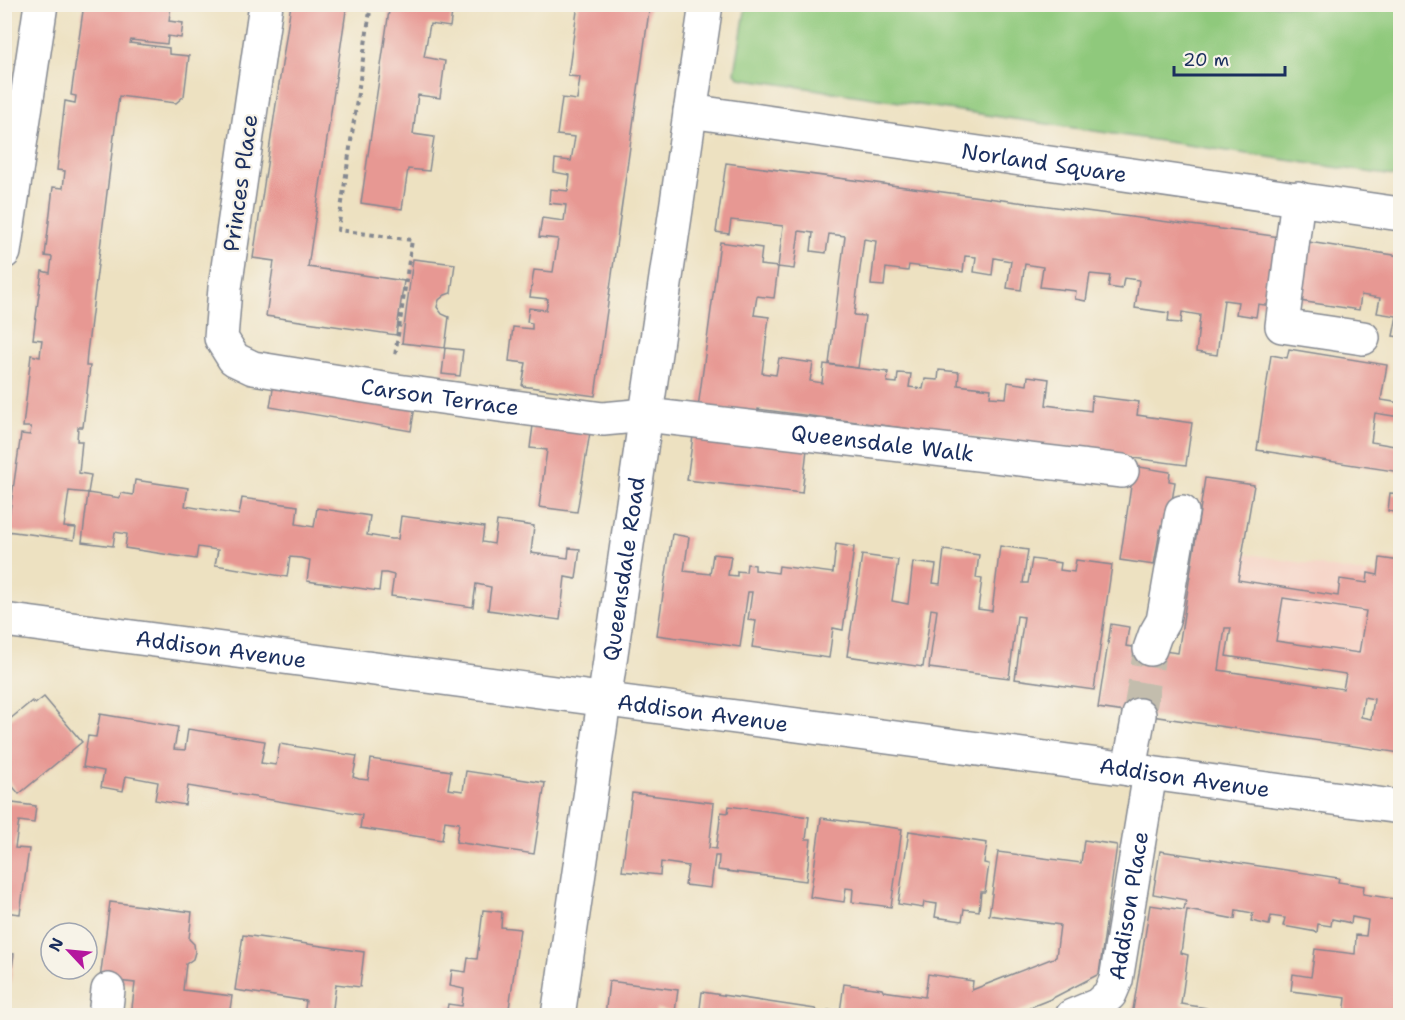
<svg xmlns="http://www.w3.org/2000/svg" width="1405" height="1020" font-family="'Shantell Sans',sans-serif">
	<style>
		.built { fill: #f6d2c5 }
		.green { fill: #8fc97c; stroke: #557c6d; stroke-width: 1.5 }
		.building { fill: #e79893; fill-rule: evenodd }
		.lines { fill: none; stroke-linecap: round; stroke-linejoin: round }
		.minor-tunnel { stroke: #c3bdad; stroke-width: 33; stroke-dasharray: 33 16; stroke-linecap: butt }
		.minor-casing { stroke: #848890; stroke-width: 36 }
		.path { stroke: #848890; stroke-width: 4; stroke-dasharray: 4.5 4.5; stroke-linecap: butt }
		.minor { stroke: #fff; stroke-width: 33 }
		.labels { text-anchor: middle; stroke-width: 4.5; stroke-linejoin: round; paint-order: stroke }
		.street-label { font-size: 22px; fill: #1b2f5e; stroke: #f7f3e8 }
	</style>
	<rect width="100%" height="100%" fill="#f7f3e8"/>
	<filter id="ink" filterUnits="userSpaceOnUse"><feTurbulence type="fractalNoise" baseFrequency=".0167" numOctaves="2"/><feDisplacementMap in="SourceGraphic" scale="12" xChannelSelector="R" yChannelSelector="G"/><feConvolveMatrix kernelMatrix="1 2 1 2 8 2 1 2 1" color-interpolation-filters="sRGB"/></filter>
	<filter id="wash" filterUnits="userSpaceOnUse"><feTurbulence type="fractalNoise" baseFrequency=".008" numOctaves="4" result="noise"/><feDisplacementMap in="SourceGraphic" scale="24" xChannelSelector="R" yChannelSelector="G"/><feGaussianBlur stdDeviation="1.35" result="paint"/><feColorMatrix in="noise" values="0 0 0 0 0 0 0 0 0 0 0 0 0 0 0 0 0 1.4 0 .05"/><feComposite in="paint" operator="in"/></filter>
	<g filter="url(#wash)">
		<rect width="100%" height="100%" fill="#ede1c1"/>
		<polygon class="built" points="1243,553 1400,579 1400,703 1342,694 1345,674 1226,656"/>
		<polygon class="green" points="746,5 1400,5 1400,177 740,78 735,73"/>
		<g id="blocks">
			<g class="building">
				<polygon points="84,4 171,4 169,21 183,23 181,38 168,36 167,44 131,40 130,43 169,48 169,54 189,56 184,96 176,103 119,96 87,353 86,366 90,366 83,427 78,427 77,441 82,441 79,473 91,475 88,493 69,491 64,527 76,528 74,540 7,531 21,434 30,435 31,427 23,427 31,355 40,357 41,347 42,340 33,339 42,271 50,273 52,257 45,256 53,187 63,188 65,171 57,170 65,101 75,103 76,96 71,95"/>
				<polygon points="291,4 347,4 308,267 404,281 396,335 266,316 274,261 253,258"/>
				<polygon points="390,4 453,4 450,27 430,24 424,57 445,61 440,98 418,95 413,134 434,137 429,171 408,169 402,209 361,203"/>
				<polygon points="578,4 650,4 595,396 522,386 526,363 509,361 513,327 532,329 532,323 527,322 529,308 546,310 548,299 530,297 534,270 553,272 558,239 539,237 542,218 564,221 566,205 549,203 550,189 568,191 570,175 554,172 555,159 571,161 575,137 557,135 562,98 577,100 580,77 568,76"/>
				<polygon points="726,163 1288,238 1279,307 1258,304 1256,317 1236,314 1238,302 1224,300 1217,355 1196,352 1200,315 1182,312 1181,323 1168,322 1169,313 1135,308 1139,280 1124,278 1122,289 1108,287 1110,276 1090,274 1086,301 1075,299 1076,291 1040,287 1043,267 1025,264 1021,290 1007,288 1011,261 994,258 992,275 974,272 976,257 965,256 963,272 909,265 908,271 886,268 884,286 871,285 876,241 864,239 854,315 865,316 858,368 829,364 845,236 829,234 826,253 811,251 813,233 799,231 794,269 778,267 774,298 757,296 754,315 769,317 762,373 776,375 779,358 813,363 810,381 822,383 824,364 888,372 887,382 897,383 898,373 911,374 909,387 923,389 925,379 938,380 939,370 959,372 958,385 991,389 990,397 1006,398 1008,382 1027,385 1028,376 1049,379 1046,405 1091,411 1092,396 1139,402 1137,415 1192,423 1186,465 758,409 757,415 698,408 720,242 762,248 760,265 778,267 783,226 731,220 729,234 716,232"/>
				<polygon points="1302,241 1400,256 1400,337 1393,336 1397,316 1377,313 1380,298 1361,295 1359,310 1293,300"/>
				<polygon points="413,259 455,264 451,293 445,295 439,300 437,307 442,314 449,317 445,348 402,343"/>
				<polygon points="445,348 463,350 460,376 442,374"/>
				<polygon points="1289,349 1387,365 1381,400 1400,403 1400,417 1375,413 1371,442 1400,447 1400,472 1257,450 1271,355 1287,358"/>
				<polygon points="275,377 416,400 411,431 270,407"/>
				<polygon points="534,418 591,426 577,512 539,507 547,450 530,448"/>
				<polygon points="693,436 807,449 802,493 687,480"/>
				<polygon points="1134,466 1170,472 1169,481 1175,482 1168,526 1161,525 1154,565 1120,560"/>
				<path d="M 1205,478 L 1254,485 L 1238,580 L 1338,596 L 1340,579 L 1367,583 L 1368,573 L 1378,575 L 1380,558 L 1400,561 L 1400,753 L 1098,708 L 1111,624 L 1129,627 L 1126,646 L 1178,653 ZM 1283,598 L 1366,611 L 1359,653 L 1276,641 ZM 1225,628 L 1231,628 L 1226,656 L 1346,674 L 1343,689 L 1219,670 ZM 1364,697 L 1374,699 L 1371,719 L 1361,717 Z"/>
				<polygon points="135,480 188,488 185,506 239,515 242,498 298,506 296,524 314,527 317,508 370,516 367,535 391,539 398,539 401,516 484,527 482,542 494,544 497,521 534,526 531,553 568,558 569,548 580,549 576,579 565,577 560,620 488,610 491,587 476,584 473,607 391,596 394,575 386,573 381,573 379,591 307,581 310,560 301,558 290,557 287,577 215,565 218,550 198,547 196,559 125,548 127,534 115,532 113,546 82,542 88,493 120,498 121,493 133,495"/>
				<polygon points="1390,493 1400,494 1400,513 1388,511"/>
				<polygon points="672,534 689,537 684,571 710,574 713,554 731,556 728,575 737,576 737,571 746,572 747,564 755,565 755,570 778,573 779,566 833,573 836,544 854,547 843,630 833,628 829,658 752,647 756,621 748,620 752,592 748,592 740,647 657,635"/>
				<polygon points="1000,546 1028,550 1023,583 1028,583 1032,559 1061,563 1060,570 1074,572 1076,560 1112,565 1094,690 1015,679 1024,617 1017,616 1009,678 929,668 937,610 931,609 923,667 847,656 862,555 898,560 892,601 908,604 913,562 936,565 933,583 940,584 944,550 979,555 976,578 982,579 978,609 992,611"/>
				<polygon points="44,697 82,742 19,794 4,776 4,724 32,701 35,704"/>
				<polygon points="100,714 178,727 174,749 185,750 188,729 265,741 261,763 276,765 280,744 357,756 353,777 359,779 368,780 371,759 451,771 448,789 463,791 466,771 545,783 534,854 456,842 459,823 445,821 442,840 360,828 362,815 188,786 185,805 155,800 158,782 126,776 123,791 101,787 104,771 83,767 88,736 96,737"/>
				<polygon points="632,793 714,803 709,848 716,849 721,812 728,813 729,806 809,817 806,839 811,839 806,881 718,870 719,856 715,856 711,888 685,885 688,866 661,862 660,875 622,871"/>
				<polygon points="4,802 36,806 34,823 19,821 15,848 29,849 20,914 4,912"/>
				<polygon points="821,818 902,829 891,907 852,902 853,889 846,888 844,902 810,897"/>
				<polygon points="909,831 987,843 984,863 989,864 985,892 981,892 979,911 964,909 962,921 935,917 937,904 924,902 923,908 898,904"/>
				<polygon points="1084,840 1117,845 1099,974 1051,999 1008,1016 823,1016 828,1010 840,1012 844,984 882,989 883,991 925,997 928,974 973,981 972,990 1056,957 1060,925 989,915 998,852 1081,863"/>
				<polygon points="1160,851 1339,878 1338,882 1364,886 1363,894 1400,900 1400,1016 1344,1016 1346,998 1291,991 1293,974 1311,977 1315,949 1355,954 1356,935 1366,936 1368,920 1352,917 1351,923 1332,919 1331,926 1318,924 1317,932 1283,926 1285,918 1271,916 1269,925 1251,921 1253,913 1236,910 1235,919 1187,910 1181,953 1188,955 1181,1004 1206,1008 1205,1016 1132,1016 1150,905 1184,910 1186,900 1153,894"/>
				<polygon points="110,902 192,912 189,939 194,944 195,952 193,959 186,964 183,990 232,996 229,1016 131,1016 135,983 100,979"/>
				<polygon points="483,910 502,912 501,927 520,929 508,1016 446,1016 448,1004 462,1006 464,989 450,986 452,970 466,972 468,958 477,959"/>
				<polygon points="243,935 364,952 360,987 336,984 332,1016 304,1016 306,1001 235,990"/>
				<polygon points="4,953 14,954 8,995 4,995"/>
				<polygon points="609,981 678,990 675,1012 656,1009 656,1016 605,1016"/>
				<polygon points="702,992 815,1009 821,1016 699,1016"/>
			</g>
		</g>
	</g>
	<g filter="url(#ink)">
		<use href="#blocks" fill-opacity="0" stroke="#848890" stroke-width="1.5"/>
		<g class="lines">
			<polyline class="minor-tunnel" points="1139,715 1150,649"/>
			<defs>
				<g id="minor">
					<path id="s1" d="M 266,4 L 225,288 L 221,338 L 234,359 L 253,368 L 390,390 L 603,419 L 646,415 L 1122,471"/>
					<path id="s2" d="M 690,111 L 1400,214"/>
					<polyline points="1298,198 1282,326 1363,338"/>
					<polyline points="4,252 41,4"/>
					<path id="s3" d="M 4,620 L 1129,769 L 1150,773 L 1400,807"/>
					<polyline points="1150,649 1155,635 1163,621 1182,512"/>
					<polyline points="1129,769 1139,715"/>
					<polyline points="105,1016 108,990"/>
					<path id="s4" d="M 558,1016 L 706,4"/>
					<path id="s5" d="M 1072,1016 L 1098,1005 L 1110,994 L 1116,980 L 1150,773"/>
				</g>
			</defs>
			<use href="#minor" class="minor-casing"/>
			<polyline class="path" points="371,4 338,230 412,240 395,356"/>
			<use href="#minor" class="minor"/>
		</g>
	</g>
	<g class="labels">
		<g class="street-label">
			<text dy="8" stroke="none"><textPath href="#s2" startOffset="358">Norland Square</textPath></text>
			<text transform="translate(240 183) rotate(-82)" y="8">Princes Place</text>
			<text dy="8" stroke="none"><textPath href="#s1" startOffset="572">Carson Terrace</textPath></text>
			<text dy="8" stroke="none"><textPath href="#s1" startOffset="1018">Queensdale Walk</textPath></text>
			<text dy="8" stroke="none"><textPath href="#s4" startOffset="452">Queensdale Road</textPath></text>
			<text dy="8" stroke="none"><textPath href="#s3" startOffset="219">Addison Avenue</textPath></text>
			<text dy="8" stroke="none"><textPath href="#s3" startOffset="705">Addison Avenue</textPath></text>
			<text dy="8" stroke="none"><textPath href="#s3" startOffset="1191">Addison Avenue</textPath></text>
			<text dy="8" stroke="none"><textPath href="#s5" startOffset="135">Addison Place</textPath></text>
		</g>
	</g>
	<rect width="1405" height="1020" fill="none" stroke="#f7f3e8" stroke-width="24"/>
	<g transform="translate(69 951) rotate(296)"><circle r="28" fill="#f7f3e8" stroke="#9fa5b1" stroke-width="1.5"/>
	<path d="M0-4.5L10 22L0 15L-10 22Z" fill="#b5179e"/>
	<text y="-9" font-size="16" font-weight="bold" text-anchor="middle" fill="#1b2f5e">N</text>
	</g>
	<path d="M1174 66v9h111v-9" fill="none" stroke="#1b2f5e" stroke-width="3"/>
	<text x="1183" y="66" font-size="18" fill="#1b2f5e" stroke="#f7f3e8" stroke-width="4.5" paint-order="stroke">20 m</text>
</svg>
